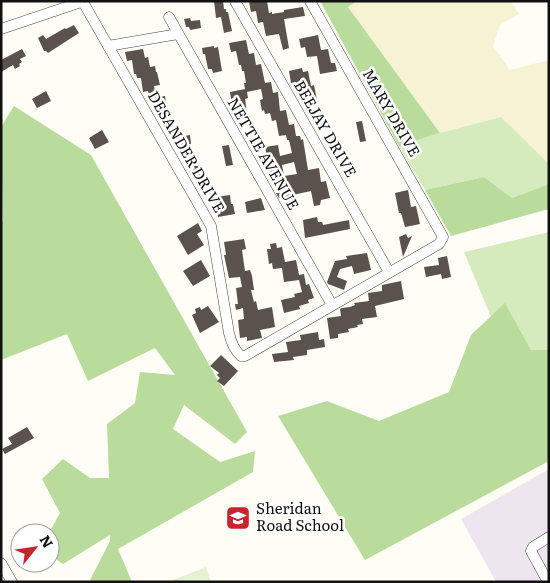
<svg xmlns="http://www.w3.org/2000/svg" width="550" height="583" font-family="Literata,serif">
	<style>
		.industrial { fill: #eee6ef }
		.farmland { fill: #f6f3d4 }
		.green { fill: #d5ebbd }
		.forest { fill: #b9dc9c }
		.pitch { fill: #e6f2cf }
		.building { fill: #5a524d; fill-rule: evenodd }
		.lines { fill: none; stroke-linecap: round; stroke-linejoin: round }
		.minor-casing { stroke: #444; stroke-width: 11 }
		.minor { stroke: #fff; stroke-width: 10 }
		.labels { text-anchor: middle; stroke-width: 5; stroke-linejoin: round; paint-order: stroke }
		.street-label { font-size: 15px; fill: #111; stroke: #fff }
		.poi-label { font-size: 15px; fill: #111; stroke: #fff; text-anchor: start }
	</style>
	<rect width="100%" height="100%" fill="#fffdf5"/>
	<polygon class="industrial" points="549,469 549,582 496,582 461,519"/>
	<polygon class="farmland" points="357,1 511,1 519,14 500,25 493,46 510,70 549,60 549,164 501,117 440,133 348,7"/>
	<g class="green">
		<polygon points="501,117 549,164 549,184 512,198 484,177 425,190 399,146 440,133"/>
		<polygon points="549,232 549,350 531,350 505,304 491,317 464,252"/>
	</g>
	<g class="forest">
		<polygon points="320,1 357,1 348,7 440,133 399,146"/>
		<polygon points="14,106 91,155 247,432 235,444 184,405 173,429 220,462 255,451 253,472 118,549 132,582 93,582 90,580 110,541 110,535 63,564 50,555 50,533 49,533 60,513 42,479 63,459 90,478 109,478 107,424 135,403 140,372 175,375 155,348 88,381 67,334 1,360 1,222 3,221 1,127"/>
		<polygon points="484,177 512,198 549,184 549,209 451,236 425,190"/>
		<polygon points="505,303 531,350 549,350 549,461 365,560 278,416 327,401 379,421 449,392 471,335"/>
	</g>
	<polygon class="pitch" points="206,567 211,582 168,582"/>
	<g class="building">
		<polygon points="214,1 223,1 224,9 226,9 226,12 228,12 232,31 224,33 221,17 216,18"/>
		<polygon points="267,1 269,13 272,12 272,14 284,12 284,10 303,7 305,16 284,19 289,48 283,50 279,34 266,36 263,22 258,23 256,11 251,12 249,2"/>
		<polygon points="190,18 191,21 200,20 201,28 190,30 189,27 186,27 184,19"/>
		<polygon points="74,25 79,33 48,53 46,51 44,51 38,38 43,35 46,39 65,28 66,29"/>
		<polygon points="318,35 321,50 328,49 331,63 335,63 337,71 320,74 317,56 307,57 305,47 301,48 299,39"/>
		<path d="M 246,40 L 249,54 L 254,53 L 256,65 L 261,64 L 265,83 L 271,82 L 273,93 L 278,92 L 280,111 L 286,110 L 289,125 L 294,124 L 296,136 L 300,136 L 301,140 L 303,139 L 308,170 L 319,168 L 321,182 L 326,181 L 330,198 L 321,200 L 320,205 L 314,206 L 311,191 L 279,198 L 276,193 L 284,191 L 281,181 L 273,183 L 265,147 L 278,145 L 280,156 L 292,153 L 289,140 L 287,140 L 286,135 L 279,136 L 276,120 L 272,121 L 270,113 L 265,114 L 264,110 L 262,111 L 260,100 L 263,99 L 261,89 L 247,92 L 248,98 L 245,99 L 247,113 L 234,116 L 230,92 L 245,89 L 244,83 L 246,83 L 244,71 L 242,71 L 241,65 L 239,65 L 236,51 L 231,52 L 229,43 ZM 294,162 L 297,174 L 284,176 L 282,165 Z"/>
		<polygon points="214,46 214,48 218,47 222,71 213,73 212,69 208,69 205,54 203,54 202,48"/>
		<polygon points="22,49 26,56 20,59 22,62 19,64 20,66 15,69 13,65 1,72 1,60"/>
		<polygon points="143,49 145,58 148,57 150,67 155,66 156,72 157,72 160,85 154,86 157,102 150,103 148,91 143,92 141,78 137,78 136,74 134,74 132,60 127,61 125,52"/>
		<polygon points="302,68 303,72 308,71 311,86 314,85 318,105 306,107 304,96 299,97 296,82 291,83 289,71"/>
		<polygon points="46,91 51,101 37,108 32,99"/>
		<polygon points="165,96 168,116 162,117 158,97"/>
		<polygon points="362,121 366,141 360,142 356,122"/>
		<polygon points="102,130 109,142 95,149 89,138"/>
		<polygon points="184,134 184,136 190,135 191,144 186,145 187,148 179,149 179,146 176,147 175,138"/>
		<polygon points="229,145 233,165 226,166 222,146"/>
		<polygon points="194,166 200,166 200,168 202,168 205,187 200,188 198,177 194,177 193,169 195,169"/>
		<polygon points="408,190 411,207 416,206 420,224 405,227 401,213 399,213 395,193"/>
		<polygon points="230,195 231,204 233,204 235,214 218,217 215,197"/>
		<polygon points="261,198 265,210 247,213 245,202"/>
		<polygon points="317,217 318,222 322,222 323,225 349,220 350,229 305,238 303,220"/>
		<polygon points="198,223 202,231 197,234 204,245 188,255 177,236"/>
		<polygon points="406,234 408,238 412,236 403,257 399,237"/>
		<polygon points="244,239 246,249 242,250 245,271 250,270 252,276 254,290 251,290 254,302 256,301 258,310 272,307 275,327 260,330 262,338 247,341 247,337 240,338 238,320 244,319 243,308 236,310 235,304 238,304 236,288 242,287 240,277 229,278 224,255 226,255 224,242"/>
		<polygon points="276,243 277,248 282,247 285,262 296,260 299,275 304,274 306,285 309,284 314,298 308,300 309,303 299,306 300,309 284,313 281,300 295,297 294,294 302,292 299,280 284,282 282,268 273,269 272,263 269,264 267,249 271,249 270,244"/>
		<polygon points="367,253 371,270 354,274 352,266 340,269 337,277 347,281 344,290 328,284 327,282 335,261 347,259 346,256"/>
		<polygon points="447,256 451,277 442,279 441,274 426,277 424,267 439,265 438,258"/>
		<polygon points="201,260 210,276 193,286 183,271"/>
		<polygon points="401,281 404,299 375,306 377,317 362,319 363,324 357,325 358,327 348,329 349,332 338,334 338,338 330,339 327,318 341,316 340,309 342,308 350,307 355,305 354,303 369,301 368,293 382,291 382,285"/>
		<polygon points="208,306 219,322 200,333 192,315 196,313 195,309 200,307 201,310"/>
		<polygon points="318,332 319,340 324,339 325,347 307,350 307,355 293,357 294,360 274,362 272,354 288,352 286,342 301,340 300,335"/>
		<polygon points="221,355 238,371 224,386 217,381 220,378 217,375 219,373 210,366"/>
		<polygon points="27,427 34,438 5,454 2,449 12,444 8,438"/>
	</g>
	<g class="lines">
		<defs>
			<g id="minor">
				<polyline points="235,1 389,272"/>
				<path d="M 83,2 L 211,226 L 229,333 C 231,342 234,350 241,356 L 245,356 L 439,244 L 443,237 L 310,1"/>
				<polyline points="169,17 332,305"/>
				<polyline points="1,29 84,1"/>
				<polyline points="108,46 178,34"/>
				<polyline points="1,563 12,582"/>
				<polyline points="548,582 531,551 533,547 549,537"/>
			</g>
		</defs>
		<use href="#minor" class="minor-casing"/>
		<use href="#minor" class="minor"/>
	</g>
	<defs>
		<symbol id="school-square" viewBox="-11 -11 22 22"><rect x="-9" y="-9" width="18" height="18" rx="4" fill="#c4262e" stroke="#fff"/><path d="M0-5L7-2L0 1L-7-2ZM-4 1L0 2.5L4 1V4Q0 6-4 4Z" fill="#fff"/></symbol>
	</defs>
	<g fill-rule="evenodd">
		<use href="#school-square" x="224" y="504" width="28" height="28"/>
	</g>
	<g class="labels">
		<g class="street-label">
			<text transform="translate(391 113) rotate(60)" y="5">MARY DRIVE</text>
			<text transform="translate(325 129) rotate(60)" y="5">BEEJAY DRIVE</text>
			<text transform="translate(186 152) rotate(60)" y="5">DESANDER DRIVE</text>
			<text transform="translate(263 154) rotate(60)" y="5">NETTIE AVENUE</text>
		</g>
		<g class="poi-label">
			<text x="256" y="514">Sheridan<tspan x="256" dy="17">Road School</tspan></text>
		</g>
	</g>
	<rect width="550" height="583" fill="none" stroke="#111111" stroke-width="5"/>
	<g transform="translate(35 548) rotate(60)"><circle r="24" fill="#ffffff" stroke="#a0a0a0"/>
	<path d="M0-4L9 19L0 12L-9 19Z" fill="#c4262e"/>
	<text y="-8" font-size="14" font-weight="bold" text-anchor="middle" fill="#111111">N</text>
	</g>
</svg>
